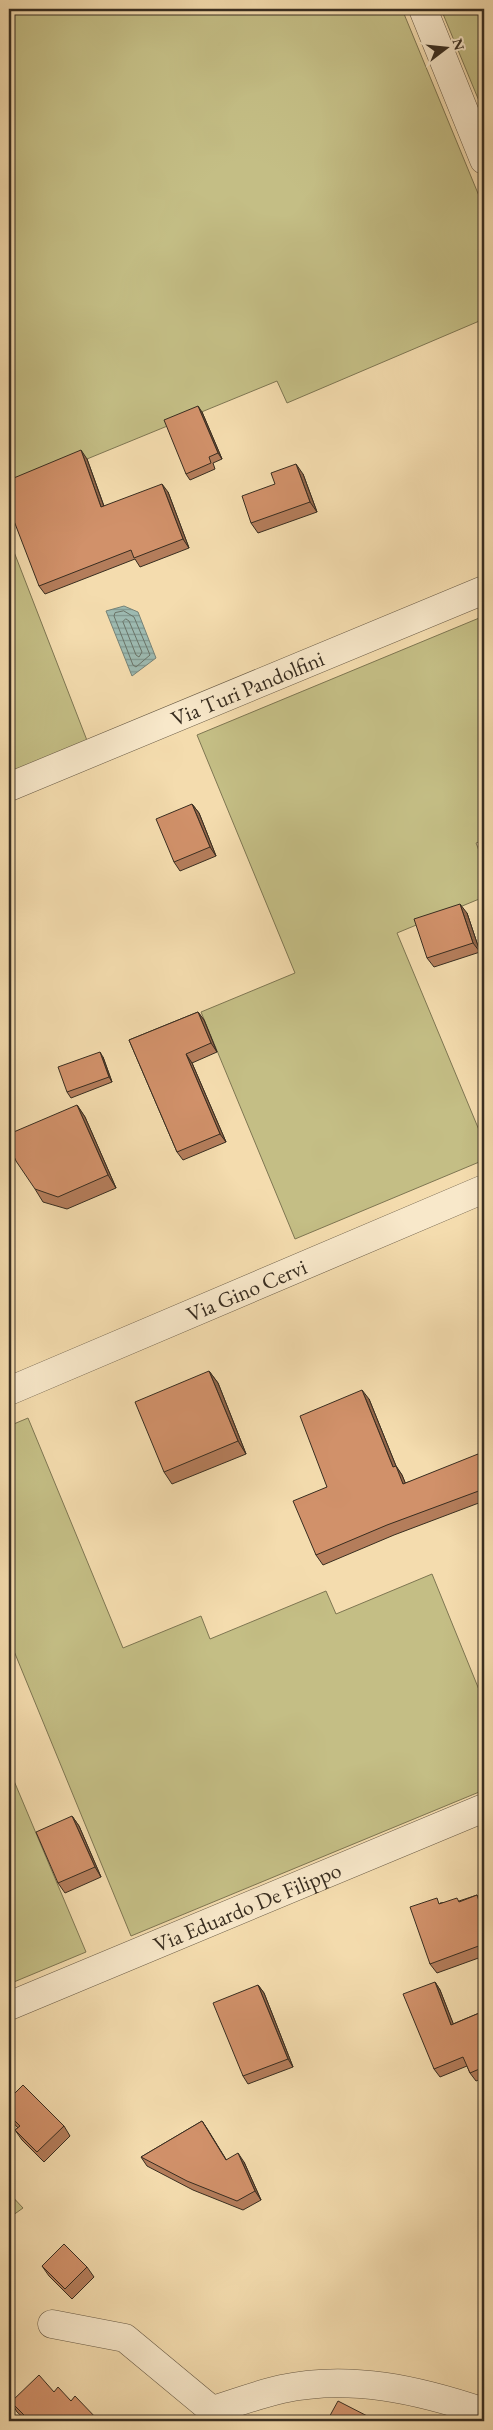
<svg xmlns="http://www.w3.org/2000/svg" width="493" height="2430" font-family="'EB Garamond',serif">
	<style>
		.grass { fill: #c4be85; stroke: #7e7652 }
		.forest { fill: url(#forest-crowns); stroke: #7e7652 }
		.water { fill: url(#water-rules); stroke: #758277 }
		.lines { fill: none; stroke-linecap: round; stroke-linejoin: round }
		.shore { stroke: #6a7468; stroke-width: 1 }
		.minor-casing { stroke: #675944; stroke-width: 29 }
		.minor { stroke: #f8e8ca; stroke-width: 28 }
		.wall { fill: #b47d5b; stroke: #382d20 }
		.shaded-wall { fill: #92664a; stroke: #382d20 }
		.building { fill: #d1916a; stroke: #382d20 }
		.labels { text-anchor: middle; stroke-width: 4.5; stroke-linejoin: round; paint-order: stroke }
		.street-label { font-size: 22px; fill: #382d20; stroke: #f8e8ca }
	</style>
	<defs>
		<pattern id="forest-crowns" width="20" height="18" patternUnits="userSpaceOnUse" patternTransform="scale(1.25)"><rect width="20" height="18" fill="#c4be85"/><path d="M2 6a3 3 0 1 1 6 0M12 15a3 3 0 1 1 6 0" fill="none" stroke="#a09b6c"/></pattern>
		<pattern id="water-rules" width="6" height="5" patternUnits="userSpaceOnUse" patternTransform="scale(1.25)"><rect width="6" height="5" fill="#9dbab1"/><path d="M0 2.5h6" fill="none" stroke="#819890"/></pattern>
	</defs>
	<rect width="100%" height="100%" fill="#f4dcae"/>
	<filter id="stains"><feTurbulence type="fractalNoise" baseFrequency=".004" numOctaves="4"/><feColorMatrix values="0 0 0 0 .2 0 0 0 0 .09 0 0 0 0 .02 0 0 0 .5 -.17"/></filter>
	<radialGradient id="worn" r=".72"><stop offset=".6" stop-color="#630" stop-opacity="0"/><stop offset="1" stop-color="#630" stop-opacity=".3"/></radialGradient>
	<g class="grass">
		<polygon points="9,9 402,9 484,208 484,319 287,403 277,381 9,491"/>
		<polygon points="441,9 484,9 484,113"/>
		<polygon points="9,539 88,743 9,775"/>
		<polygon points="484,616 484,840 476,843 484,863 484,897 397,933 484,1142 484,1160 295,1239 201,1012 295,973 197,735"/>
		<polygon points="28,1418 123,1648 201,1616 210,1639 326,1591 336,1614 432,1574 484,1702 484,1790 131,1936 9,1639 9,1426"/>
		<polygon points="9,1769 86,1952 9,1984"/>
	</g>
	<polygon class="forest" points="9,2193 23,2208 9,2218"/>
	<polygon class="water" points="124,606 138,612 156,658 132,676 106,611"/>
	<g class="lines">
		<g class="shore">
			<polygon points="124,611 134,617 150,655 136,667 133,665 114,616 115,613"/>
			<polygon points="126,619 129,621 142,652 139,657 136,655 123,622"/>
		</g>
		<defs>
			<g id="minor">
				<polyline points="423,9 484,160"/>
				<path id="s1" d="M 9,787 L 484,590"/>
				<path id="s2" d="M 9,1391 L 484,1189"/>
				<path id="s3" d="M 9,2006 L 484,1808"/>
				<polyline points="52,2324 125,2338 225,2421"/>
				<path d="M 213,2410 C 236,2403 259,2394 282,2389 C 350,2374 419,2390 484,2412"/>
			</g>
		</defs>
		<use href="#minor" class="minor-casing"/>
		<use href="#minor" class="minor"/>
	</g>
	<g class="wall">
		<polygon points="202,412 222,459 213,463 215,469 190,480 186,474"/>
		<polygon points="87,459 104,506 168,492 189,548 140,567 135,559 45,594 39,586"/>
		<polygon points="303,474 317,512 258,533 251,523"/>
		<polygon points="192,804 199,813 216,856 180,871 174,862"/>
		<polygon points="467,913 480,952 434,967 427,958"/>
		<polygon points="198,1012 204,1020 217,1052 192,1063 226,1142 183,1160 177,1152 129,1040"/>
		<polygon points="103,1057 112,1082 71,1098 67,1092"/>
		<polygon points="77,1105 85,1117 116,1188 67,1209 43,1202 35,1189"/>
		<polygon points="209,1371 218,1383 246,1454 172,1484 164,1472"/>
		<polygon points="369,1399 396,1466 402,1475 405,1483 484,1462 484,1501 394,1535 323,1565 316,1555 327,1487"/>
		<polygon points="72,1816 79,1826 101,1877 65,1893 58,1883"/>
		<polygon points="477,1895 483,1904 484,1907 484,1956 437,1973 430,1964 440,1903 459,1901"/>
		<polygon points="435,1982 440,1990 453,2024 484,2011 484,2078 476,2081 470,2073 467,2066 440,2077 434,2069"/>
		<polygon points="258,1985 264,1993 293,2067 248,2084 243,2076"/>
		<polygon points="9,2099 64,2126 70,2136 44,2162 22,2140 15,2130 18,2128 9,2118"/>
		<polygon points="202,2121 226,2160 244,2162 261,2200 243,2210 193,2190 147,2166 141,2157"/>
		<polygon points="42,2266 87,2267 94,2277 72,2299 49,2276"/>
		<polygon points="54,2392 71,2401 99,2421 27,2421 17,2412 11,2402"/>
	</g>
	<g class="shaded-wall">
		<polygon points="198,406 202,412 222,459 218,453"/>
		<polygon points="81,450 87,459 107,515 101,507"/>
		<polygon points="296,464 303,474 317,512 310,502"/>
		<polygon points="162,484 168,492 189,548 183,539"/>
		<polygon points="192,804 199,813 216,856 210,847"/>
		<polygon points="460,904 467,913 480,952 473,943"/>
		<polygon points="198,1012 204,1020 217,1052 211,1043"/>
		<polygon points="100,1052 103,1057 112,1082 109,1077"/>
		<polygon points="186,1054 192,1063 226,1142 220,1134"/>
		<polygon points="77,1105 85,1117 116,1188 108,1175"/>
		<polygon points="209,1371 218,1383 246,1454 238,1441"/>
		<polygon points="362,1390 369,1399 396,1466 402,1475 410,1494 403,1484 393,1467"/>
		<polygon points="478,1454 484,1462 484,1468"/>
		<polygon points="72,1816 79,1826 101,1877 95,1867"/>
		<polygon points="477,1895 483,1904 484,1907 484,1913 482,1910"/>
		<polygon points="435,1982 440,1990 457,2033 451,2025"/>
		<polygon points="258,1985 264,1993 293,2067 288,2059"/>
		<polygon points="202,2121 208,2130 232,2169 226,2160"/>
		<polygon points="238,2153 244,2162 261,2200 255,2191"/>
	</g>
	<g class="building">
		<polygon points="198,406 218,453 209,457 211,463 186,474 164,420"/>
		<polygon points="81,450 101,507 162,484 183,539 134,558 131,550 39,586 9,508 9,480"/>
		<polygon points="296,464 310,502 251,523 242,496 275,484 271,473"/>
		<polygon points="192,804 210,847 174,862 156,819"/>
		<polygon points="460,904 473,943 427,958 414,919"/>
		<polygon points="198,1012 211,1043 186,1054 220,1134 177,1152 129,1040"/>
		<polygon points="100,1052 109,1077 67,1092 58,1067"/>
		<polygon points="77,1105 108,1175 58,1197 35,1189 16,1161 9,1145 9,1134"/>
		<polygon points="484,1304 484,1319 479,1306"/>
		<polygon points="209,1371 238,1441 164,1472 135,1402"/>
		<polygon points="362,1390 393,1467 396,1466 403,1484 478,1454 484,1468 484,1489 387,1525 316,1555 293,1501 327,1487 300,1416"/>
		<polygon points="72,1816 95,1867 58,1883 36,1832"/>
		<polygon points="477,1895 482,1910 484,1909 484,1944 430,1964 410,1907 437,1898 439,1904 457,1898 459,1902"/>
		<polygon points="435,1982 451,2025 484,2011 484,2067 470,2073 463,2057 434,2069 403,1994"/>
		<polygon points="258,1985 288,2059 243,2076 213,2003"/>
		<polygon points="23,2085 64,2126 37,2152 15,2130 20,2126 9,2115 9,2099"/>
		<polygon points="202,2121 226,2160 238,2153 255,2191 237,2201 187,2181 141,2157"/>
		<polygon points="64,2244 87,2267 65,2289 42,2266"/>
		<polygon points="39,2375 54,2392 58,2387 71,2401 75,2396 99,2421 30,2421 11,2402"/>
		<polygon points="338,2401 377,2421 327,2421"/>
	</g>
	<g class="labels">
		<g class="street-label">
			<text dy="8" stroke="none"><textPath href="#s1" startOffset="258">Via Turi Pandolfini</textPath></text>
			<text dy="8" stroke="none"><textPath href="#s2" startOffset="258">Via Gino Cervi</textPath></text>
			<text dy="8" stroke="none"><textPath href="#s3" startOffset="258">Via Eduardo De Filippo</textPath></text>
		</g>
	</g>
	<rect width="493" height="2430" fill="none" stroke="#f4dcae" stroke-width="30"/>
	<rect x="10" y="10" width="473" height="2410" fill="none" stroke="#382d20" stroke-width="2.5"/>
	<rect x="15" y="15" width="463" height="2400" fill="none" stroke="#382d20"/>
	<g transform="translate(446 48) rotate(74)" stroke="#f8e8ca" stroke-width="4" paint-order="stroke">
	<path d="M0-4L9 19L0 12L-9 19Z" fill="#382d20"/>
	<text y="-8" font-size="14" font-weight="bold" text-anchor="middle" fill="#382d20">N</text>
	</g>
	<rect width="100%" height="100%" filter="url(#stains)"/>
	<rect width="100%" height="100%" fill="url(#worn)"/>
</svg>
